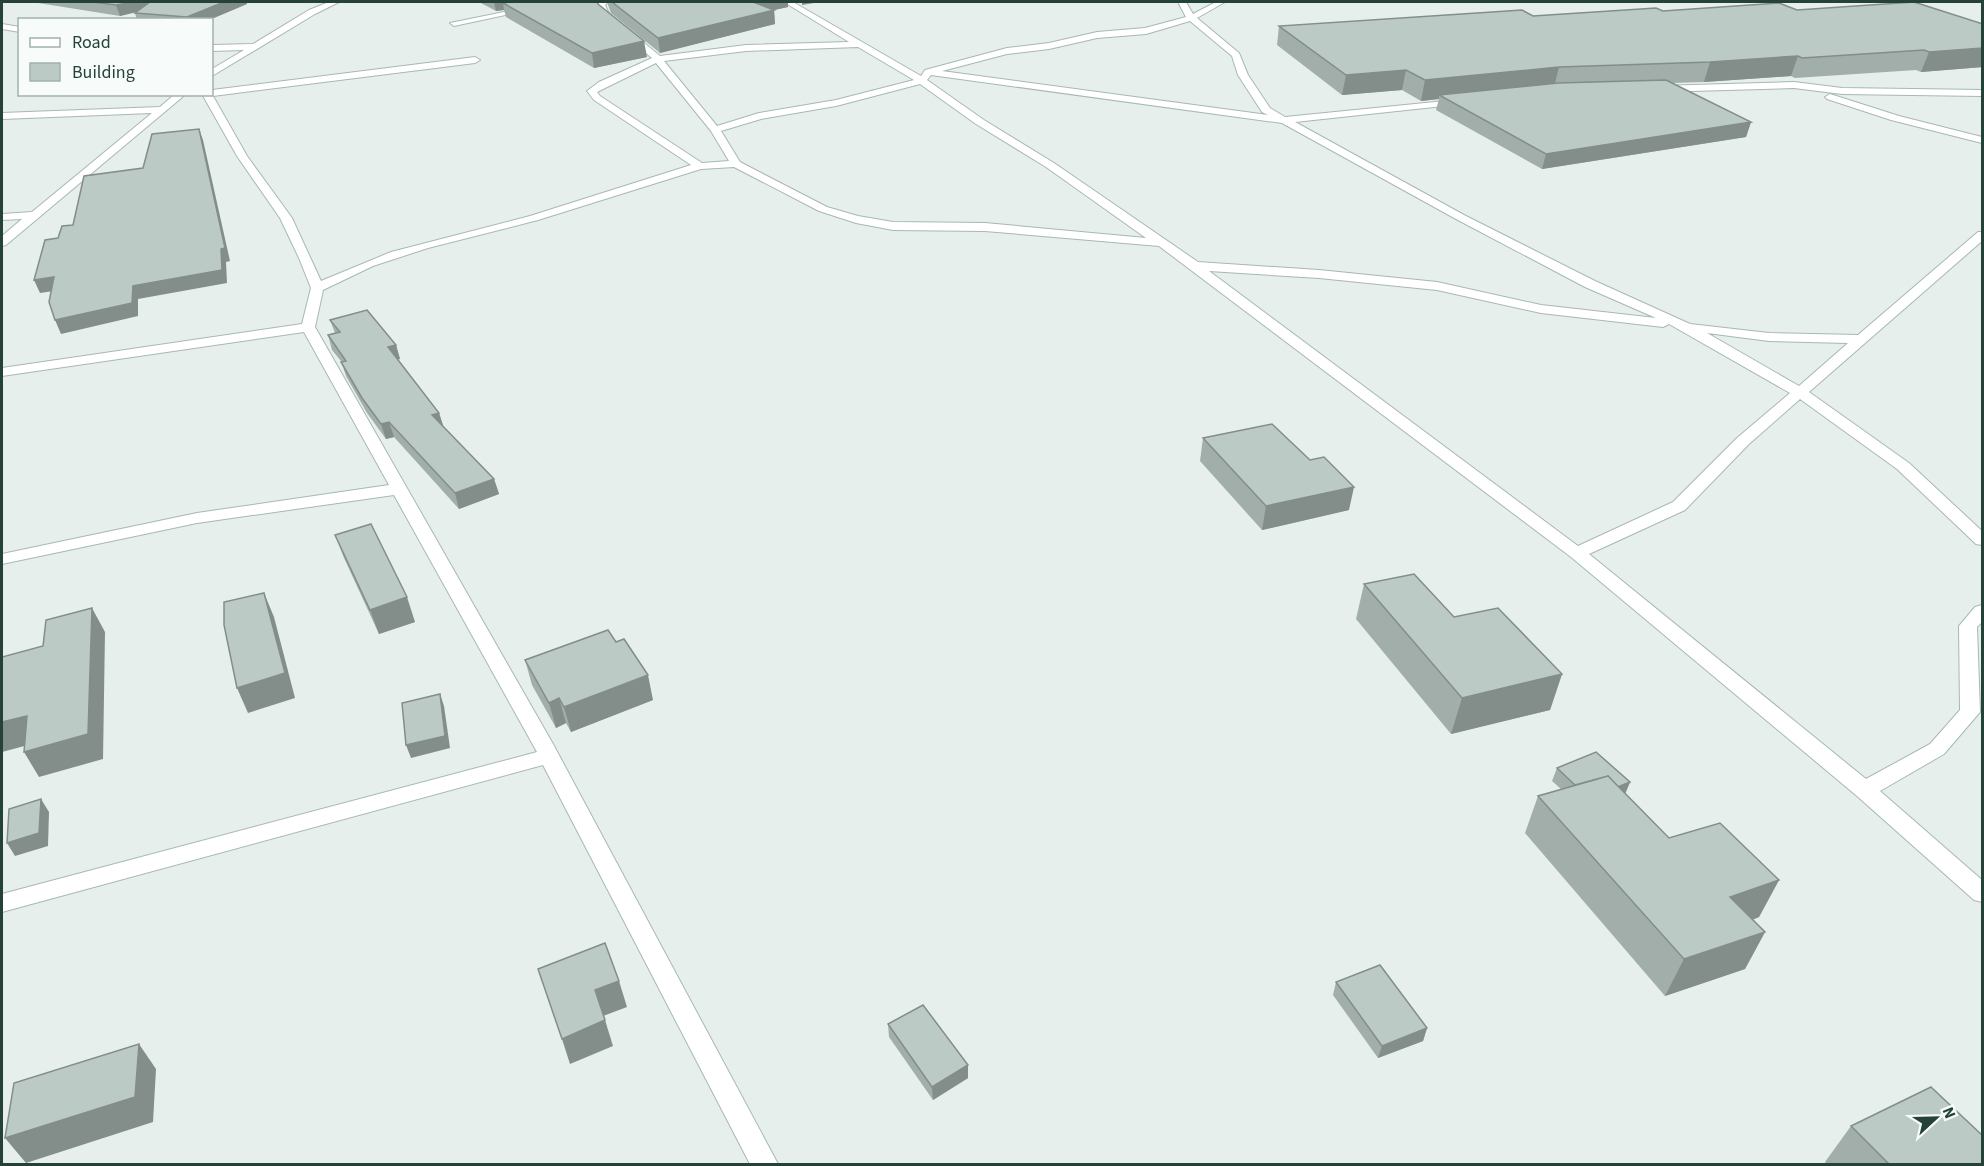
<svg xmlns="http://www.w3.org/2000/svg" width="1984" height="1166" font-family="'Source Sans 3',sans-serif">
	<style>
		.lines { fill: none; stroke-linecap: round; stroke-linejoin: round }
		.minor-casing { stroke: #a8b8b2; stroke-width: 2 }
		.minor { fill: #fff; fill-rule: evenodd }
		.wall { fill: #a1aea9 }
		.shaded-wall { fill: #838d89 }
		.building { fill: #bbcac4; stroke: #838d89; stroke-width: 1.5 }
	</style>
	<rect width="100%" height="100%" fill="#e6efeb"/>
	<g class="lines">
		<defs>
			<g id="minor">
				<polygon points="329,2 339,2 315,14 212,76 212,69 244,50 212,51 212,45 253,44 309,10"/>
				<polygon points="552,2 566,2 454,26 450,23"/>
				<path d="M 600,2 L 608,2 L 605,5 L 609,14 L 660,56 L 746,45 L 849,42 L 784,2 L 793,2 L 921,76 L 925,70 L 1007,48 L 1049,43 L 1097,32 L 1145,28 L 1186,17 L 1178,2 L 1186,2 L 1193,14 L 1216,2 L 1225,2 L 1197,18 L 1239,53 L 1248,75 L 1270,108 L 1285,117 L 1465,99 L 1467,101 L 1462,104 L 1295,122 L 1464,215 L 1595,281 L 1690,324 L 1769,333 L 1858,335 L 1978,232 L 1982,232 L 1982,241 L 1809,392 L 1909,463 L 1982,531 L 1982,545 L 1976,544 L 1897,469 L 1800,399 L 1749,444 L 1685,510 L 1589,554 L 1866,779 L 1930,744 L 1960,710 L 1959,626 L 1975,607 L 1982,605 L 1982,622 L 1977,627 L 1980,712 L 1944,754 L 1880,791 L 1982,880 L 1982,902 L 1974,900 L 1857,796 L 1571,557 L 1159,246 L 985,231 L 893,230 L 856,223 L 819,211 L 734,167 L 701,169 L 538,220 L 428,248 L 373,266 L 323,290 L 315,327 L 553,744 L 778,1164 L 750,1164 L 543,765 L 2,912 L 2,894 L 537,752 L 394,495 L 197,523 L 2,564 L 2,554 L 197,513 L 389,485 L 304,332 L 2,376 L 2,368 L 302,324 L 311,288 L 299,258 L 280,218 L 237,156 L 202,94 L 212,94 L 212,90 L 475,57 L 480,60 L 475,63 L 213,96 L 247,156 L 292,218 L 321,281 L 391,252 L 530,216 L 691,165 L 594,100 L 587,91 L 599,82 L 652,58 L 602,17 L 597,5 ZM 1190,21 L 1232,56 L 1238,75 L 1262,112 L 1268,115 L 942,71 L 1007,54 L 1049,49 L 1097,38 L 1146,34 ZM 858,47 L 914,80 L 836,100 L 759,113 L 717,126 L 664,61 L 746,51 ZM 656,63 L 711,131 L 729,161 L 702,163 L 600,96 L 597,92 ZM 931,75 L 1282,123 L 1456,219 L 1585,287 L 1656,318 L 1541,305 L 1437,282 L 1319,270 L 1198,262 L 1054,163 L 984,120 L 927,80 ZM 920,84 L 976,124 L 1046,167 L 1146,238 L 985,223 L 893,222 L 858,216 L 827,207 L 740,162 L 721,131 L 761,119 L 836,106 ZM 1209,271 L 1319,278 L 1437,290 L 1541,313 L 1663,327 L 1669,324 L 1790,393 L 1737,438 L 1673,502 L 1578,546 ZM 1707,333 L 1769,341 L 1848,343 L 1799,386 Z"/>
				<polygon points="2,24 20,27 20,32 2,29"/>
				<polygon points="1794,82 1842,88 1982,90 1982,96 1842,94 1794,88 1657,92 1652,89 1657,86"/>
				<polygon points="175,94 186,94 6,245 2,246 2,236 22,219 2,220 2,214 32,212 152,113 2,119 2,113 160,107"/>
				<polygon points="1830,94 1899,116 1982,137 1982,143 1891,120 1827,99 1825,97"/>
			</g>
		</defs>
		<use href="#minor" class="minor-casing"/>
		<use href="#minor" class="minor"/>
	</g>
	<g class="wall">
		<polygon points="32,2 246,2 247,4 209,20 137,20 135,13 136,12 120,16"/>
		<polygon points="479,2 598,2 597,2 598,4 647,57 594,68 506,17 504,10 496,11"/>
		<polygon points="607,2 788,2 788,7 774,10 775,24 660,53 611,13"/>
		<polygon points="1797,10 1983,24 1983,67 1921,72 1916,70 1795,78 1791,76 1704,82 1672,83 1751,122 1746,137 1542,169 1436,110 1439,99 1421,101 1402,90 1342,95 1277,45 1279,26 1663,11"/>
		<polygon points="330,320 396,345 400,359 398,359 439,413 443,426 494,479 499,494 459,509 394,437 386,439 367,413 346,376 341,361 332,350 328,335 335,333"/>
		<polygon points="1203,438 1349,510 1262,530 1200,461"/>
		<polygon points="335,535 415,622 379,634 344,558"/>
		<polygon points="1364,584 1562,674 1550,710 1451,734 1356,619"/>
		<polygon points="525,660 653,700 571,732 566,723 556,728 532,685"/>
		<polygon points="1557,768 1630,782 1625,794 1669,838 1779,880 1759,917 1753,920 1765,932 1745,969 1665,996 1525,833 1538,796 1561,789 1552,781"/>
		<polygon points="1336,982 1427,1028 1423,1041 1378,1058 1333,995"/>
		<polygon points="888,1024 968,1065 968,1078 933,1100 889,1037"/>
		<polygon points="1851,1126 1983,1164 1827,1164 1825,1162"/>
	</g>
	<g class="shaded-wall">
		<polygon points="133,2 159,2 161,6 120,16 116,5"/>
		<polygon points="224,2 246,2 247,4 209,20 188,20 187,17"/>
		<polygon points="494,2 543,2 503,3 504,10 496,11"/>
		<polygon points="748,2 788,2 788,7 774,10 775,24 660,53 658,38"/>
		<polygon points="802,2 820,2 802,5"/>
		<polygon points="644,41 647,57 594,68 592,53"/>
		<polygon points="1983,48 1983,67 1921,72 1929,52"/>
		<polygon points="1798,56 1791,76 1704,82 1710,62"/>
		<polygon points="1559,67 1554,87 1439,95 1439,99 1421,101 1425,80"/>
		<polygon points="1406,70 1402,90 1342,95 1346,75"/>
		<polygon points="1751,122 1746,137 1542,169 1546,154"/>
		<polygon points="199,129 203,140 230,261 226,262 227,283 138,299 138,316 61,334 55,320 133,286"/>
		<polygon points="54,277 60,290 40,293 34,280"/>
		<polygon points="396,345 400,359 392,361 388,347"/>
		<polygon points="439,413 444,428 432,415"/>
		<polygon points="389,422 394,437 386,439 381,424"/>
		<polygon points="494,479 499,494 459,509 455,493"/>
		<polygon points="1354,487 1349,510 1262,530 1266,506"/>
		<polygon points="264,593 274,617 295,698 248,713 237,688"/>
		<polygon points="407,597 415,622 379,634 370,610"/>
		<polygon points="92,608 105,632 103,759 39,777 24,752"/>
		<polygon points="1562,674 1550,710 1451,734 1462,698"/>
		<polygon points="648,675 653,700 571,732 564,707"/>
		<polygon points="440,694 444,706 450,748 411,758 406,745"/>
		<polygon points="559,698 566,723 556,728 549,703"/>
		<polygon points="27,716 43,741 2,752 2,722"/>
		<polygon points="1630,782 1625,794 1590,799"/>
		<polygon points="41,799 49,812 48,846 15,856 7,843"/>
		<polygon points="1779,880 1759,917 1711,934 1730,897"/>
		<polygon points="1765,932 1745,969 1665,996 1684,959"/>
		<polygon points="619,981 627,1007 603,1016 595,990"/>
		<polygon points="605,1020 613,1046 570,1064 562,1039"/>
		<polygon points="1427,1028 1423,1041 1378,1058 1382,1046"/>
		<polygon points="139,1044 156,1069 153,1122 26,1163 5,1138"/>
		<polygon points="968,1065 968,1078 933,1100 932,1087"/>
	</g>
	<g class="building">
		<polygon points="93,2 133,2 116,5"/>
		<polygon points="150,2 224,2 187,17 135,13"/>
		<polygon points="510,2 597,2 598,4 644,41 592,53 503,3"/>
		<polygon points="612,2 753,2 774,10 658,38"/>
		<polygon points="1914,2 1983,24 1983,48 1929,52 1924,50 1802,58 1798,56 1710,62 1559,67 1425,80 1406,70 1346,75 1279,26 1522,10 1533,16 1656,8 1663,11 1779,3 1797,10"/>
		<polygon points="1666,80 1751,122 1546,154 1439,95 1558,83"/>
		<polygon points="199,129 225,248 221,249 222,270 133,286 132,303 55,320 49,302 54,277 34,280 45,240 58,238 62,226 73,225 84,176 143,168 152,134"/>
		<polygon points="367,310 396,345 388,347 439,413 432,415 494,479 455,493 389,422 381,424 362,398 341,362 346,361 328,335 340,332 330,320"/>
		<polygon points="1272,424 1310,460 1324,457 1354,487 1266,506 1203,438"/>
		<polygon points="371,524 407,597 370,610 335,535"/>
		<polygon points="1414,574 1454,617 1498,608 1562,674 1462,698 1364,584"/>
		<polygon points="264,593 285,673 237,688 224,625 224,602"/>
		<polygon points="92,608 88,734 24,752 27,716 2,722 2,657 43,646 46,620"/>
		<polygon points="608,630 616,642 624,639 648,675 564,707 559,698 549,703 525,660"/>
		<polygon points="440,694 445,736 406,745 402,703"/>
		<polygon points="1596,752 1630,782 1618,787 1608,776 1575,785 1557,768"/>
		<polygon points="1608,776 1669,838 1720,823 1779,880 1730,897 1765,932 1684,959 1538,796"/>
		<polygon points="41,799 39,833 7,843 9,809"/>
		<polygon points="605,943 619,981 595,990 605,1020 562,1039 538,969"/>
		<polygon points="1380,965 1427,1028 1382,1046 1336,982"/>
		<polygon points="923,1005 968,1065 932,1087 888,1024"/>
		<polygon points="139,1044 135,1097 5,1138 14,1083"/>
		<polygon points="1931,1087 1983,1136 1983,1164 1889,1164 1851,1126"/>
	</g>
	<rect width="1984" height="1166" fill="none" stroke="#24423a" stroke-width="6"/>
	<rect x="18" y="18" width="195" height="78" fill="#f7fbf9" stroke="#a3b1ad" stroke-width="1.5"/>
	<rect x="30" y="38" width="30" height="9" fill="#ffffff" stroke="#a3b1ad" stroke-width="1.5"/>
	<text x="72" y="48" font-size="18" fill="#24423a">Road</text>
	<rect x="30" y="63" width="30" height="18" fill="#bbcac4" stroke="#a3b1ad" stroke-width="1.5"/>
	<text x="72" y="78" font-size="18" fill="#24423a">Building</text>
	<g transform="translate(1936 1118) rotate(68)" stroke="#f7fbf9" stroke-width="4.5" paint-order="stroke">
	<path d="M0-4.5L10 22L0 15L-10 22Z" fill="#24423a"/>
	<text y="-9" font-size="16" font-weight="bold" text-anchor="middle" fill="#24423a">N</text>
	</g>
</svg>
